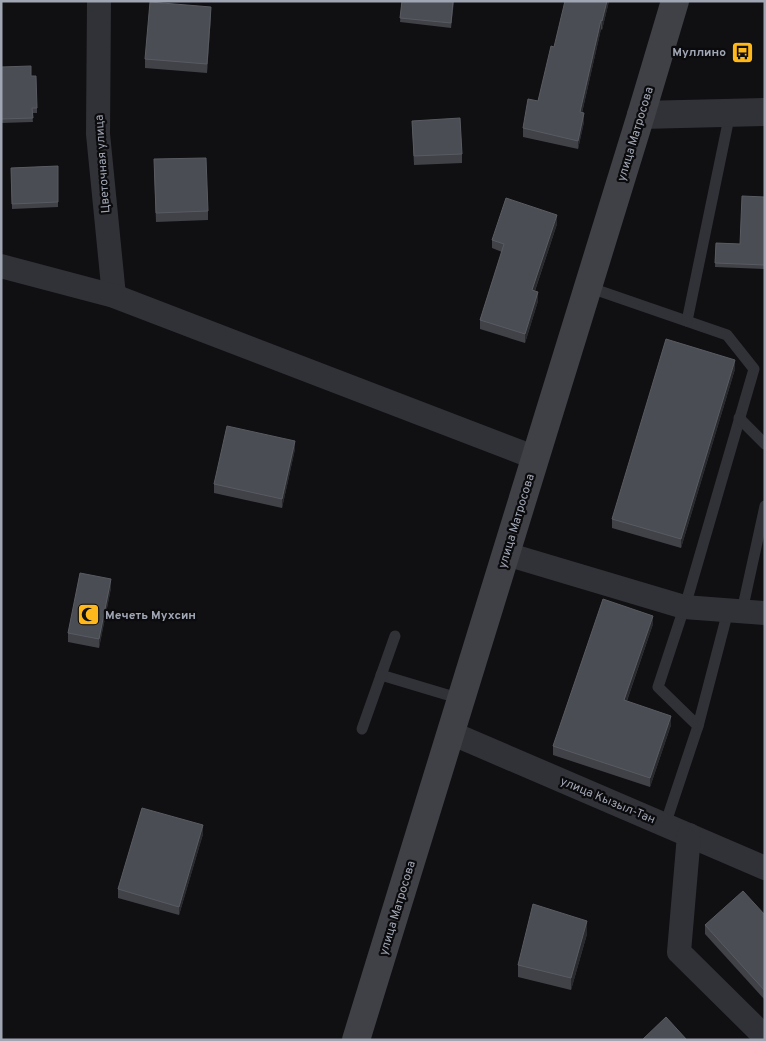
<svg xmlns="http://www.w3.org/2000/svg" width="766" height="1041" font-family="Overpass,sans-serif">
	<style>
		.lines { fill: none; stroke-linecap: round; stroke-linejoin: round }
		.service { stroke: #313237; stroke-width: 11 }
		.minor { stroke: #313237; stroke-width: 24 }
		.tertiary { stroke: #313237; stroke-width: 28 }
		.secondary { stroke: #3f4147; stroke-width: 28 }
		.wall { fill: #414248 }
		.shaded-wall { fill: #292a2e }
		.building { fill: #4b4d54; stroke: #595b63 }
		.labels { text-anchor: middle; stroke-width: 4.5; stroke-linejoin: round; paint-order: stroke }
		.poi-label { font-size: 12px; font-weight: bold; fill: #a0a6b4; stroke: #0b0b0d; text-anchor: end }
		.street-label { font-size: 12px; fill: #a0a6b4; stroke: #0b0b0d }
	</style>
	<rect width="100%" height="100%" fill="#101012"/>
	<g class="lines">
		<g class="service">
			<polyline points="588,287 727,335 754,369 688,596 658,687 698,726 665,825"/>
			<polyline points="687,321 730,113"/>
			<polyline points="739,418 765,444"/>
			<polyline points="742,611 765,506"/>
			<polyline points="381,675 461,699"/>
			<polyline points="698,726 728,611"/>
			<polyline points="362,729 395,636"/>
		</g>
		<g class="minor">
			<polyline points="99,1 98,134 114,296"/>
			<polyline points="1,266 114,296 536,458"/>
			<polyline points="506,554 684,607 765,613"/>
			<polyline points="451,733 765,868"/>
			<polyline points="689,835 679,952 765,1037"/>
		</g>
		<polyline class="tertiary" points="641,115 765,112"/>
		<polyline class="secondary" points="356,1040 641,115 675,1"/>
	</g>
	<g class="wall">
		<polygon points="402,1 454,1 451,28 400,22"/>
		<polygon points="609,1 602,30 601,29 582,113 584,122 578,149 523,137 523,128 538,101 554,47"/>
		<polygon points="211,16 207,73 145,68 145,59"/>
		<polygon points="1,67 31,76 37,108 37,113 32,113 33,122 1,123"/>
		<polygon points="412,121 462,154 462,163 414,165"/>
		<polygon points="58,166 58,207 12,209 11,168"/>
		<polygon points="154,168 208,211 208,220 156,222"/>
		<polygon points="765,197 765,269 715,267 716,243 740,244"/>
		<polygon points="557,224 535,291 538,301 525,343 480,329 480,320 502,252 492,248 492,240"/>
		<polygon points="735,369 681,548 612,528 612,519"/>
		<polygon points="295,449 282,508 214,493 214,484"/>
		<polygon points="111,588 99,648 68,642 68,633"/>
		<polygon points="653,624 627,701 671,725 650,787 553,755 553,746"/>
		<polygon points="203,834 179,915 118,898 118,889"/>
		<polygon points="765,915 765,1000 705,934 705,925"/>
		<polygon points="587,934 571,990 518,977 518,965"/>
	</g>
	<g class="shaded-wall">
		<polygon points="607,1 609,1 602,30 602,21"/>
		<polygon points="211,7 211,16 207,73 207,64"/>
		<polygon points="601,20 601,29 580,121 580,112"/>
		<polygon points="584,113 584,122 578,149 578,141"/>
		<polygon points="557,215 557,224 532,299 532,290"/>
		<polygon points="538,292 538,301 525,343 525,334"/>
		<polygon points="735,360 735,369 681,548 681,539"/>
		<polygon points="295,441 295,449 282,508 282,499"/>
		<polygon points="111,579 111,588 99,648 99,639"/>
		<polygon points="653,616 653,624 624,709 624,700"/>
		<polygon points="671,716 671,725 650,787 650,778"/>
		<polygon points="203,825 203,834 179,915 179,907"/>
		<polygon points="587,921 587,934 571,990 571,978"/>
	</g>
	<g class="building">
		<polygon points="402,1 453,1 451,23 400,18"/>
		<polygon points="565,1 607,1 602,21 601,20 580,112 584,113 578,141 523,128 528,99 538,101 551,46 554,47"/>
		<polygon points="150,2 211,7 207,64 145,59"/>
		<polygon points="31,66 31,76 36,76 37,108 32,108 33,118 1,119 1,67"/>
		<polygon points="460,118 462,154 414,156 412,121"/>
		<polygon points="206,158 208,211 156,213 154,159"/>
		<polygon points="58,166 58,202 12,204 11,168"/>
		<polygon points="742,196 765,197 765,265 715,263 716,243 740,244"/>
		<polygon points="506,198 557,215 532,290 538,292 525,334 480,320 504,244 492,240"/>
		<polygon points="666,339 735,360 681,539 612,519"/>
		<polygon points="227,426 295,441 282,499 214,484"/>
		<polygon points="80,573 111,579 99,639 68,633"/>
		<polygon points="603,599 653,616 624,700 671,716 650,778 553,746"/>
		<polygon points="142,808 203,825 179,907 118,889"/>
		<polygon points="743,891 765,915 765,991 705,925"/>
		<polygon points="533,904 587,921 571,978 518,965"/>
		<polygon points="666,1017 687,1040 642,1040"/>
	</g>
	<defs>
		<symbol id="bus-square" viewBox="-11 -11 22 22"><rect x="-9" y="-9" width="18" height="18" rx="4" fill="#ffb81b" stroke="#0b0b0d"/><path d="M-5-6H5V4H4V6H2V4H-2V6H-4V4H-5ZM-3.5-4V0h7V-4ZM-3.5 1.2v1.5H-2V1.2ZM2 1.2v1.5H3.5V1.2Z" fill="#111"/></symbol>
		<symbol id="mosque-square" viewBox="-11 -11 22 22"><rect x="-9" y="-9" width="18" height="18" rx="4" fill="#ffb81b" stroke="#0b0b0d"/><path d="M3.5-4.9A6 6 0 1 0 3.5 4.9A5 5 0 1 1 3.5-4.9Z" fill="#111"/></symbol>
	</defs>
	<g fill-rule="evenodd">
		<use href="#bus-square" x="730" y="40" width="25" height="25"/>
		<use href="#mosque-square" x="76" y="602" width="25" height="25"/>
	</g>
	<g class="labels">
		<g class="poi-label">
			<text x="726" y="56">Муллино</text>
			<text x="105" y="619" text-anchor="start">Мечеть Мухсин</text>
		</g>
		<g class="street-label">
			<text transform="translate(635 134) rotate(-73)" y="4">улица Матросова</text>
			<text transform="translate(102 164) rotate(-94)" y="4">Цветочная улица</text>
			<text transform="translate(516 521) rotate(-73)" y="4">улица Матросова</text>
			<text transform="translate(608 800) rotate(23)" y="4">улица Кызыл-Тан</text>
			<text transform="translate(397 908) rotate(-73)" y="4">улица Матросова</text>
		</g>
	</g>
	<rect width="766" height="1041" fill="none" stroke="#a0a6b4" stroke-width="5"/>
</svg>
